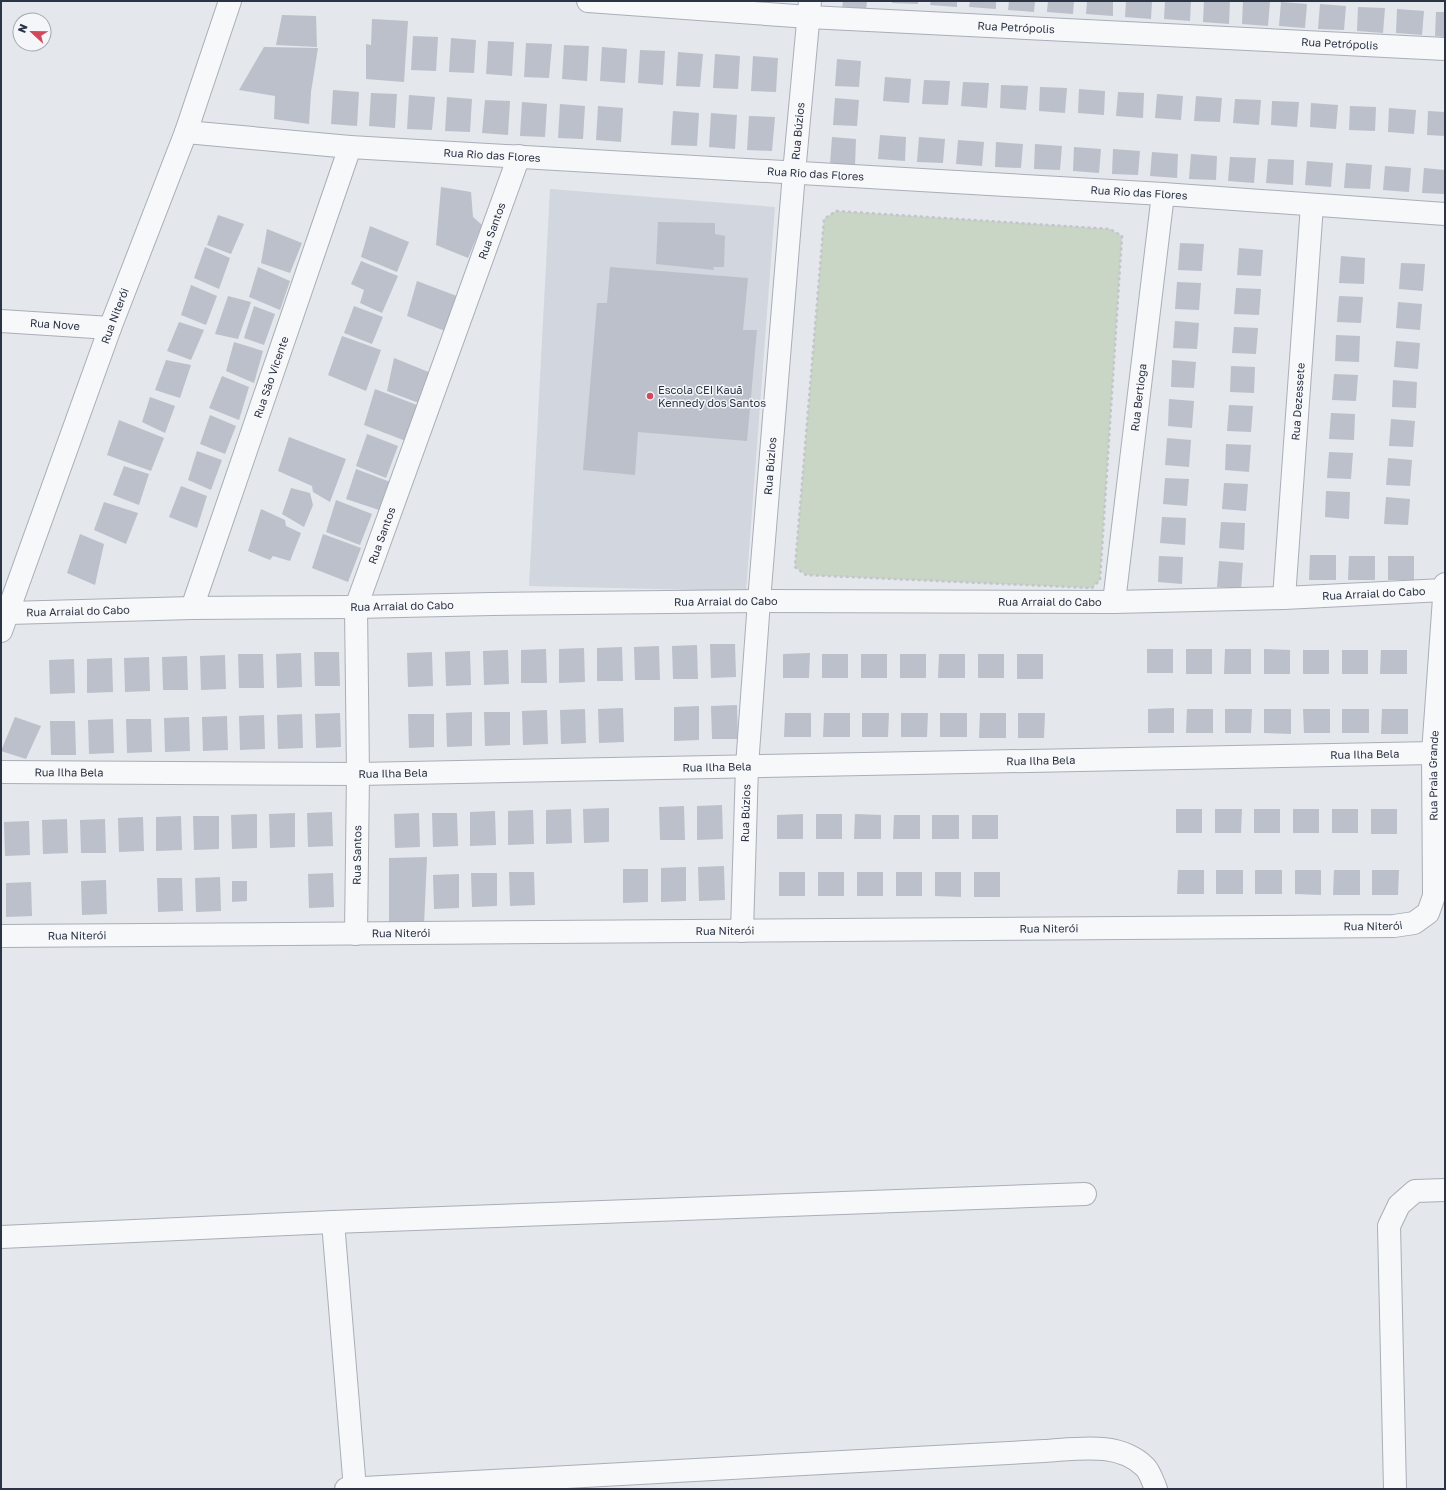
<svg xmlns="http://www.w3.org/2000/svg" width="1446" height="1490" font-family="'Golos Text',sans-serif">
	<style>
		.built { fill: #d2d6de }
		.green { fill: #c9d6c5 }
		.building { fill: #bbc0ca }
		.lines { fill: none; stroke-linecap: round; stroke-linejoin: round }
		.street-casing { stroke: #a9aeb7; stroke-width: 24 }
		.path { stroke: #c2c5cb; stroke-width: 2.5; stroke-dasharray: 3 3; stroke-linecap: butt }
		.street { stroke: #f7f8fa; stroke-width: 22 }
		.poi-dot { fill: #d1495b; stroke: #f4f6f9; stroke-width: 1.5 }
		.labels { text-anchor: middle; stroke-width: 3; stroke-linejoin: round; paint-order: stroke }
		.street-label { font-size: 11px; fill: #2b3445; stroke: #f4f6f9 }
		.poi-label { font-size: 11px; fill: #2b3445; stroke: #f4f6f9; text-anchor: start }
	</style>
	<rect width="100%" height="100%" fill="#e4e7ec"/>
	<polygon class="built" points="550,189 775,207 746,591 529,586"/>
	<polygon class="green" points="836,211 1110,229 1122,236 1100,580 1092,588 806,575 795,567 824,219"/>
	<g class="building">
		<polygon points="843,1 867,1 866,11 842,9"/>
		<polygon points="892,1 918,1 918,4 892,3"/>
		<polygon points="931,1 957,1 957,7 930,5"/>
		<polygon points="970,1 996,1 996,9 969,7"/>
		<polygon points="1009,1 1035,1 1034,12 1008,10"/>
		<polygon points="1048,1 1074,1 1073,14 1047,12"/>
		<polygon points="1087,1 1113,1 1113,16 1086,14"/>
		<polygon points="1126,1 1152,1 1151,19 1125,17"/>
		<polygon points="1165,1 1191,1 1190,21 1164,19"/>
		<polygon points="1204,1 1230,1 1229,24 1203,22"/>
		<polygon points="1243,1 1270,1 1268,26 1242,24"/>
		<polygon points="1281,2 1307,4 1305,28 1279,26"/>
		<polygon points="1320,4 1346,6 1344,30 1318,29"/>
		<polygon points="1358,7 1385,8 1383,33 1357,31"/>
		<polygon points="1397,9 1424,11 1422,35 1396,33"/>
		<polygon points="1436,12 1445,12 1445,37 1435,36"/>
		<polygon points="282,15 316,16 317,47 276,45"/>
		<polygon points="372,19 408,21 404,82 366,79 366,44 371,45"/>
		<polygon points="413,36 438,37 436,71 411,70"/>
		<polygon points="451,38 476,40 474,73 449,72"/>
		<polygon points="488,41 514,42 512,76 486,74"/>
		<polygon points="526,43 552,44 549,78 524,77"/>
		<polygon points="564,45 589,46 587,81 562,79"/>
		<polygon points="264,47 318,48 311,92 309,124 274,119 275,96 239,90"/>
		<polygon points="602,47 627,49 625,83 600,81"/>
		<polygon points="640,50 665,51 663,85 638,83"/>
		<polygon points="678,52 703,54 700,87 676,86"/>
		<polygon points="715,54 740,56 738,89 713,88"/>
		<polygon points="753,56 778,58 776,92 751,91"/>
		<polygon points="837,59 861,61 859,87 835,86"/>
		<polygon points="885,77 911,79 909,103 883,101"/>
		<polygon points="924,80 950,81 948,105 922,104"/>
		<polygon points="963,82 989,83 987,108 961,106"/>
		<polygon points="1001,85 1028,86 1026,110 1000,108"/>
		<polygon points="1040,87 1067,88 1065,113 1039,111"/>
		<polygon points="1079,89 1105,91 1104,115 1078,113"/>
		<polygon points="333,90 359,92 357,126 331,124"/>
		<polygon points="1118,92 1144,93 1143,118 1116,116"/>
		<polygon points="371,93 397,94 395,128 369,126"/>
		<polygon points="1157,94 1183,96 1181,120 1155,118"/>
		<polygon points="409,95 435,97 432,130 407,129"/>
		<polygon points="1196,96 1222,98 1220,122 1194,121"/>
		<polygon points="447,97 472,99 470,132 445,131"/>
		<polygon points="835,98 859,100 857,126 833,125"/>
		<polygon points="1235,99 1261,100 1259,125 1233,123"/>
		<polygon points="485,100 510,101 508,135 482,133"/>
		<polygon points="1272,101 1299,102 1297,127 1271,125"/>
		<polygon points="522,102 547,104 545,137 520,136"/>
		<polygon points="1311,103 1338,105 1336,129 1310,127"/>
		<polygon points="560,104 585,106 583,139 558,138"/>
		<polygon points="598,106 623,108 621,142 596,140"/>
		<polygon points="1350,106 1376,107 1375,131 1349,130"/>
		<polygon points="1389,108 1416,110 1414,134 1388,132"/>
		<polygon points="673,111 699,113 697,146 671,145"/>
		<polygon points="1428,111 1445,112 1445,136 1427,135"/>
		<polygon points="711,113 737,115 735,149 709,147"/>
		<polygon points="749,116 775,117 772,151 747,150"/>
		<polygon points="880,135 906,137 905,161 878,159"/>
		<polygon points="832,137 856,139 855,166 830,164"/>
		<polygon points="919,137 945,139 943,163 917,162"/>
		<polygon points="958,140 984,142 982,166 956,164"/>
		<polygon points="996,142 1023,144 1021,168 995,167"/>
		<polygon points="1035,144 1062,146 1060,170 1034,169"/>
		<polygon points="1074,147 1101,149 1099,173 1073,171"/>
		<polygon points="1113,149 1140,151 1138,175 1112,174"/>
		<polygon points="1152,152 1178,154 1177,178 1150,176"/>
		<polygon points="1191,154 1217,156 1216,180 1189,179"/>
		<polygon points="1230,157 1256,158 1254,183 1228,181"/>
		<polygon points="1268,159 1294,160 1293,185 1266,183"/>
		<polygon points="1307,161 1333,163 1331,187 1305,185"/>
		<polygon points="1346,163 1372,165 1370,189 1344,188"/>
		<polygon points="1385,166 1411,168 1409,192 1383,190"/>
		<polygon points="1424,168 1445,170 1445,194 1422,193"/>
		<polygon points="441,187 471,192 473,217 482,225 468,258 436,245"/>
		<polygon points="218,215 244,224 231,254 207,245"/>
		<polygon points="658,222 715,223 715,234 725,236 724,267 713,267 714,270 656,264"/>
		<polygon points="370,226 409,242 397,272 361,257"/>
		<polygon points="267,229 302,243 290,273 261,263"/>
		<polygon points="1180,243 1204,244 1202,271 1178,270"/>
		<polygon points="205,247 230,258 219,289 194,278"/>
		<polygon points="1239,248 1263,250 1261,276 1237,275"/>
		<polygon points="1341,256 1365,258 1364,284 1339,283"/>
		<polygon points="361,261 398,276 382,313 360,303 364,290 351,284"/>
		<polygon points="1401,263 1425,264 1423,291 1399,289"/>
		<polygon points="258,267 290,281 280,310 249,297"/>
		<polygon points="610,267 748,278 743,330 757,330 747,441 638,432 635,475 583,470 597,303 607,303"/>
		<polygon points="417,281 462,298 450,333 407,316"/>
		<polygon points="1177,282 1201,283 1199,310 1175,309"/>
		<polygon points="191,285 217,296 206,325 181,315"/>
		<polygon points="1236,288 1261,289 1259,315 1234,314"/>
		<polygon points="228,296 251,302 238,339 215,334"/>
		<polygon points="1339,296 1363,297 1361,323 1337,322"/>
		<polygon points="1398,302 1422,304 1420,330 1396,328"/>
		<polygon points="254,306 275,314 264,345 244,338"/>
		<polygon points="354,306 383,317 372,344 344,333"/>
		<polygon points="1175,321 1199,323 1197,349 1173,348"/>
		<polygon points="179,322 204,330 191,360 167,351"/>
		<polygon points="1234,327 1258,328 1256,354 1232,353"/>
		<polygon points="1336,335 1360,336 1359,362 1335,361"/>
		<polygon points="342,336 381,350 366,391 328,375"/>
		<polygon points="1396,341 1420,343 1418,369 1394,367"/>
		<polygon points="234,342 263,351 254,383 226,371"/>
		<polygon points="394,358 436,375 424,405 387,391"/>
		<polygon points="166,360 191,365 180,398 155,390"/>
		<polygon points="1172,360 1196,362 1194,388 1171,387"/>
		<polygon points="1231,366 1255,367 1254,393 1230,392"/>
		<polygon points="1334,374 1358,375 1356,401 1332,400"/>
		<polygon points="222,376 249,387 239,420 209,408"/>
		<polygon points="1393,380 1417,382 1416,408 1392,407"/>
		<polygon points="375,389 425,408 411,443 364,425"/>
		<polygon points="150,397 175,406 165,433 142,422"/>
		<polygon points="1169,399 1194,401 1192,428 1168,426"/>
		<polygon points="1229,405 1253,406 1251,432 1227,431"/>
		<polygon points="1331,413 1355,414 1354,440 1329,439"/>
		<polygon points="210,415 236,426 225,454 200,444"/>
		<polygon points="1391,419 1415,421 1413,447 1389,446"/>
		<polygon points="119,420 164,438 151,471 107,455"/>
		<polygon points="367,434 398,446 386,478 356,466"/>
		<polygon points="289,437 346,459 330,502 313,492 312,486 278,471"/>
		<polygon points="1167,438 1191,440 1189,467 1165,465"/>
		<polygon points="1226,444 1251,445 1249,472 1225,470"/>
		<polygon points="197,451 222,460 211,490 188,480"/>
		<polygon points="1329,452 1353,453 1351,479 1327,478"/>
		<polygon points="1388,458 1412,460 1410,486 1386,485"/>
		<polygon points="124,466 149,474 139,505 113,495"/>
		<polygon points="356,469 393,483 382,511 346,499"/>
		<polygon points="1165,478 1189,479 1187,506 1163,504"/>
		<polygon points="1224,483 1248,484 1246,511 1222,509"/>
		<polygon points="181,486 207,496 197,528 169,517"/>
		<polygon points="291,488 310,493 313,505 304,527 282,514"/>
		<polygon points="1326,491 1350,492 1349,519 1325,517"/>
		<polygon points="1386,497 1410,499 1408,525 1384,524"/>
		<polygon points="336,500 372,514 360,545 326,532"/>
		<polygon points="104,502 138,513 126,544 94,530"/>
		<polygon points="261,509 285,520 286,526 301,533 290,561 273,556 270,560 248,551"/>
		<polygon points="1162,517 1186,518 1185,545 1160,543"/>
		<polygon points="1221,522 1245,523 1244,550 1219,548"/>
		<polygon points="80,534 104,544 95,585 67,573"/>
		<polygon points="323,534 361,548 348,582 312,568"/>
		<polygon points="1310,555 1336,555 1336,580 1309,580"/>
		<polygon points="1159,556 1183,557 1182,584 1158,582"/>
		<polygon points="1349,556 1375,556 1375,580 1348,580"/>
		<rect x="1388" y="556" width="26" height="24"/>
		<polygon points="1219,561 1243,563 1241,589 1217,587"/>
		<polygon points="710,644 735,644 736,677 711,678"/>
		<polygon points="697,645 698,679 673,679 672,646"/>
		<polygon points="659,646 660,680 635,680 634,647"/>
		<polygon points="622,647 623,681 597,681 597,648"/>
		<polygon points="584,648 585,682 559,683 559,649"/>
		<polygon points="546,649 547,683 521,683 521,650"/>
		<rect x="1147" y="649" width="26" height="24"/>
		<rect x="1186" y="649" width="26" height="25"/>
		<polygon points="1225,649 1251,649 1251,674 1224,674"/>
		<polygon points="1264,649 1290,650 1290,674 1264,674"/>
		<polygon points="508,650 509,684 484,685 483,651"/>
		<rect x="1303" y="650" width="26" height="24"/>
		<rect x="1342" y="650" width="26" height="24"/>
		<polygon points="1381,650 1407,650 1407,674 1380,674"/>
		<polygon points="470,651 471,685 446,686 445,652"/>
		<polygon points="314,652 339,652 340,686 315,686"/>
		<polygon points="432,652 433,686 408,687 407,653"/>
		<polygon points="301,653 302,687 277,688 276,654"/>
		<polygon points="810,653 809,678 783,678 783,654"/>
		<polygon points="238,654 263,654 264,688 239,688"/>
		<rect x="822" y="654" width="26" height="24"/>
		<rect x="861" y="654" width="26" height="24"/>
		<rect x="900" y="654" width="26" height="24"/>
		<polygon points="939,654 965,654 965,678 938,678"/>
		<rect x="978" y="654" width="26" height="24"/>
		<rect x="1017" y="654" width="26" height="25"/>
		<polygon points="225,655 226,689 201,690 200,656"/>
		<polygon points="187,656 188,690 163,690 162,657"/>
		<polygon points="149,657 150,691 125,692 124,658"/>
		<polygon points="112,658 113,692 87,693 87,659"/>
		<polygon points="74,659 75,693 50,694 49,660"/>
		<polygon points="737,705 738,739 712,739 711,706"/>
		<polygon points="699,706 699,740 674,741 674,707"/>
		<polygon points="623,708 624,742 599,743 598,709"/>
		<polygon points="1174,708 1174,733 1148,733 1148,709"/>
		<polygon points="585,709 586,743 561,744 560,710"/>
		<polygon points="1187,709 1213,709 1213,733 1186,733"/>
		<polygon points="1225,709 1252,709 1251,733 1225,733"/>
		<polygon points="1264,709 1291,709 1291,734 1264,733"/>
		<polygon points="1303,709 1330,709 1330,733 1304,733"/>
		<rect x="1342" y="709" width="27" height="24"/>
		<polygon points="1382,709 1408,709 1408,734 1381,734"/>
		<polygon points="547,710 548,744 523,745 522,711"/>
		<polygon points="472,712 472,746 447,747 446,713"/>
		<polygon points="484,712 510,712 510,745 485,746"/>
		<polygon points="340,713 341,747 316,748 315,714"/>
		<polygon points="785,713 811,713 811,737 784,737"/>
		<polygon points="824,713 850,713 850,737 823,737"/>
		<polygon points="862,713 889,713 888,737 862,737"/>
		<polygon points="901,713 928,713 927,737 901,737"/>
		<rect x="940" y="713" width="27" height="24"/>
		<polygon points="980,713 1006,713 1006,738 979,738"/>
		<polygon points="1018,713 1045,713 1044,738 1018,738"/>
		<polygon points="302,714 303,748 278,749 277,715"/>
		<polygon points="408,714 434,714 434,747 409,748"/>
		<polygon points="264,715 265,749 240,750 239,716"/>
		<polygon points="227,716 228,750 203,751 202,717"/>
		<polygon points="15,717 41,726 26,759 1,751"/>
		<polygon points="189,717 190,751 165,752 164,718"/>
		<polygon points="113,719 114,753 89,754 88,720"/>
		<polygon points="126,719 151,719 152,752 127,753"/>
		<polygon points="50,721 75,721 76,755 51,755"/>
		<polygon points="722,805 723,839 697,840 697,806"/>
		<polygon points="684,806 685,840 660,840 659,807"/>
		<polygon points="609,808 609,842 584,843 583,809"/>
		<polygon points="571,809 572,843 546,844 546,810"/>
		<rect x="1176" y="809" width="26" height="24"/>
		<polygon points="1215,809 1242,809 1241,833 1215,833"/>
		<rect x="1254" y="809" width="26" height="24"/>
		<rect x="1293" y="809" width="26" height="24"/>
		<rect x="1332" y="809" width="26" height="24"/>
		<rect x="1371" y="809" width="26" height="25"/>
		<polygon points="533,810 534,844 508,845 508,811"/>
		<polygon points="495,811 496,845 470,846 470,812"/>
		<polygon points="332,812 333,846 308,847 307,813"/>
		<polygon points="295,813 295,847 270,848 269,814"/>
		<polygon points="419,813 420,847 395,848 394,814"/>
		<polygon points="432,813 457,813 458,846 433,847"/>
		<polygon points="257,814 257,848 232,849 231,815"/>
		<polygon points="803,814 803,839 777,839 777,815"/>
		<rect x="816" y="814" width="26" height="25"/>
		<polygon points="855,814 881,815 881,839 854,839"/>
		<polygon points="894,815 920,815 920,839 893,839"/>
		<rect x="932" y="815" width="27" height="24"/>
		<rect x="972" y="815" width="26" height="24"/>
		<polygon points="181,816 182,850 156,851 156,817"/>
		<polygon points="193,816 219,816 219,849 194,850"/>
		<polygon points="143,817 144,851 119,852 118,818"/>
		<polygon points="67,819 68,853 43,854 42,820"/>
		<polygon points="105,819 106,853 81,853 80,820"/>
		<polygon points="29,821 30,855 5,856 4,822"/>
		<polygon points="427,857 424,925 389,925 389,858"/>
		<polygon points="724,866 725,900 699,901 698,867"/>
		<polygon points="686,867 686,901 661,902 661,868"/>
		<polygon points="623,869 648,869 648,902 623,903"/>
		<polygon points="1178,870 1204,870 1204,894 1177,894"/>
		<rect x="1216" y="870" width="27" height="24"/>
		<rect x="1255" y="870" width="27" height="24"/>
		<polygon points="1295,870 1321,870 1321,895 1295,894"/>
		<polygon points="1334,870 1360,870 1360,895 1333,895"/>
		<polygon points="1372,870 1399,870 1398,895 1372,895"/>
		<polygon points="509,872 534,872 535,905 510,906"/>
		<rect x="779" y="872" width="26" height="24"/>
		<rect x="818" y="872" width="26" height="24"/>
		<rect x="857" y="872" width="26" height="24"/>
		<rect x="896" y="872" width="26" height="24"/>
		<polygon points="935,872 961,872 961,897 935,896"/>
		<rect x="974" y="872" width="26" height="25"/>
		<polygon points="333,873 334,907 309,908 308,874"/>
		<polygon points="471,873 497,873 497,906 472,907"/>
		<polygon points="459,874 459,908 434,909 433,875"/>
		<polygon points="220,877 221,911 196,912 195,878"/>
		<polygon points="157,878 182,878 183,911 158,912"/>
		<polygon points="106,880 107,914 82,915 81,881"/>
		<polygon points="232,881 247,881 247,901 232,902"/>
		<polygon points="31,882 32,916 6,917 6,883"/>
	</g>
	<g class="lines">
		<defs>
			<g id="street">
				<path id="s1" d="M 588,1 L 809,17 L 1445,49"/>
				<path id="s2" d="M 186,132 L 350,147 L 1163,194 L 1445,214"/>
				<path id="s3" d="M 1,321 L 110,328"/>
				<path id="s4" d="M 1284,598 L 1312,205"/>
				<path id="s5" d="M 1114,602 L 1163,194"/>
				<path id="s6" d="M 192,608 L 350,147"/>
				<path id="s7" d="M 8,613 L 192,608 L 356,607 L 492,604 L 759,601 L 1114,602 L 1284,598 L 1444,590"/>
				<path id="s8" d="M 1,631 L 110,328 L 186,132 L 230,1"/>
				<path id="s9" d="M 1,772 L 358,774 L 1433,753"/>
				<path id="s10" d="M 742,931 L 747,766 L 759,601 L 794,173 L 810,1"/>
				<path id="s11" d="M 356,934 L 358,774 L 356,607 L 519,156"/>
				<path id="s12" d="M 1,936 L 1394,926 L 1414,923 L 1428,913 L 1434,896 L 1433,753 L 1445,584"/>
				<polyline points="333,1222 355,1489"/>
				<polyline points="1,1237 333,1222 1085,1194"/>
				<path d="M 346,1489 L 1044,1451 C 1078,1449 1119,1441 1145,1467 C 1150,1472 1153,1482 1156,1489"/>
				<polyline points="1395,1489 1389,1226 1399,1205 1415,1191 1445,1190"/>
			</g>
		</defs>
		<use href="#street" class="street-casing"/>
		<polygon class="path" points="836,211 1110,229 1122,236 1100,580 1092,588 806,575 795,567 824,219"/>
		<use href="#street" class="street"/>
	</g>
	<circle class="poi-dot" cx="650" cy="396" r="4"/>
	<g class="labels">
		<g class="street-label">
			<text dy="4" stroke="none"><textPath href="#s1" startOffset="429">Rua Petrópolis</textPath></text>
			<text dy="4" stroke="none"><textPath href="#s1" startOffset="753">Rua Petrópolis</textPath></text>
			<text dy="4" stroke="none"><textPath href="#s10" startOffset="802">Rua Búzios</textPath></text>
			<text dy="4" stroke="none"><textPath href="#s2" startOffset="307">Rua Rio das Flores</textPath></text>
			<text dy="4" stroke="none"><textPath href="#s2" startOffset="631">Rua Rio das Flores</textPath></text>
			<text dy="4" stroke="none"><textPath href="#s2" startOffset="955">Rua Rio das Flores</textPath></text>
			<text dy="4" stroke="none"><textPath href="#s11" startOffset="727">Rua Santos</textPath></text>
			<text dy="4" stroke="none"><textPath href="#s8" startOffset="335">Rua Niterói</textPath></text>
			<text dy="4" stroke="none"><textPath href="#s3" startOffset="54">Rua Nove</textPath></text>
			<text dy="4" stroke="none"><textPath href="#s6" startOffset="244">Rua São Vicente</textPath></text>
			<text dy="4" stroke="none"><textPath href="#s5" startOffset="206">Rua Bertioga</textPath></text>
			<text dy="4" stroke="none"><textPath href="#s4" startOffset="197">Rua Dezessete</textPath></text>
			<text dy="4" stroke="none"><textPath href="#s10" startOffset="466">Rua Búzios</textPath></text>
			<text dy="4" stroke="none"><textPath href="#s11" startOffset="403">Rua Santos</textPath></text>
			<text dy="4" stroke="none"><textPath href="#s7" startOffset="1366">Rua Arraial do Cabo</textPath></text>
			<text dy="4" stroke="none"><textPath href="#s7" startOffset="718">Rua Arraial do Cabo</textPath></text>
			<text dy="4" stroke="none"><textPath href="#s7" startOffset="1042">Rua Arraial do Cabo</textPath></text>
			<text dy="4" stroke="none"><textPath href="#s7" startOffset="394">Rua Arraial do Cabo</textPath></text>
			<text dy="4" stroke="none"><textPath href="#s7" startOffset="70">Rua Arraial do Cabo</textPath></text>
			<text dy="4" stroke="none"><textPath href="#s9" startOffset="1364">Rua Ilha Bela</textPath></text>
			<text dy="4" stroke="none"><textPath href="#s9" startOffset="1040">Rua Ilha Bela</textPath></text>
			<text dy="4" stroke="none"><textPath href="#s9" startOffset="716">Rua Ilha Bela</textPath></text>
			<text dy="4" stroke="none"><textPath href="#s9" startOffset="68">Rua Ilha Bela</textPath></text>
			<text dy="4" stroke="none"><textPath href="#s9" startOffset="392">Rua Ilha Bela</textPath></text>
			<text dy="4" stroke="none"><textPath href="#s12" startOffset="1569">Rua Praia Grande</textPath></text>
			<text dy="4" stroke="none"><textPath href="#s10" startOffset="118">Rua Búzios</textPath></text>
			<text dy="4" stroke="none"><textPath href="#s11" startOffset="79">Rua Santos</textPath></text>
			<text dy="4" stroke="none"><textPath href="#s12" startOffset="1372">Rua Niterói</textPath></text>
			<text dy="4" stroke="none"><textPath href="#s12" startOffset="1048">Rua Niterói</textPath></text>
			<text dy="4" stroke="none"><textPath href="#s12" startOffset="724">Rua Niterói</textPath></text>
			<text dy="4" stroke="none"><textPath href="#s12" startOffset="400">Rua Niterói</textPath></text>
			<text dy="4" stroke="none"><textPath href="#s12" startOffset="76">Rua Niterói</textPath></text>
		</g>
		<g class="poi-label">
			<text x="658" y="394">Escola CEI Kauã<tspan x="658" dy="13">Kennedy dos Santos</tspan></text>
		</g>
	</g>
	<rect width="1446" height="1490" fill="none" stroke="#2b3445" stroke-width="4"/>
	<g transform="translate(32 32) rotate(292)"><circle r="19" fill="#f4f6f9" stroke="#a4a8b1"/>
	<path d="M0-3L7 15L0 10L-7 15Z" fill="#d1495b"/>
	<text y="-6" font-size="11" font-weight="bold" text-anchor="middle" fill="#2b3445">N</text>
	</g>
</svg>
